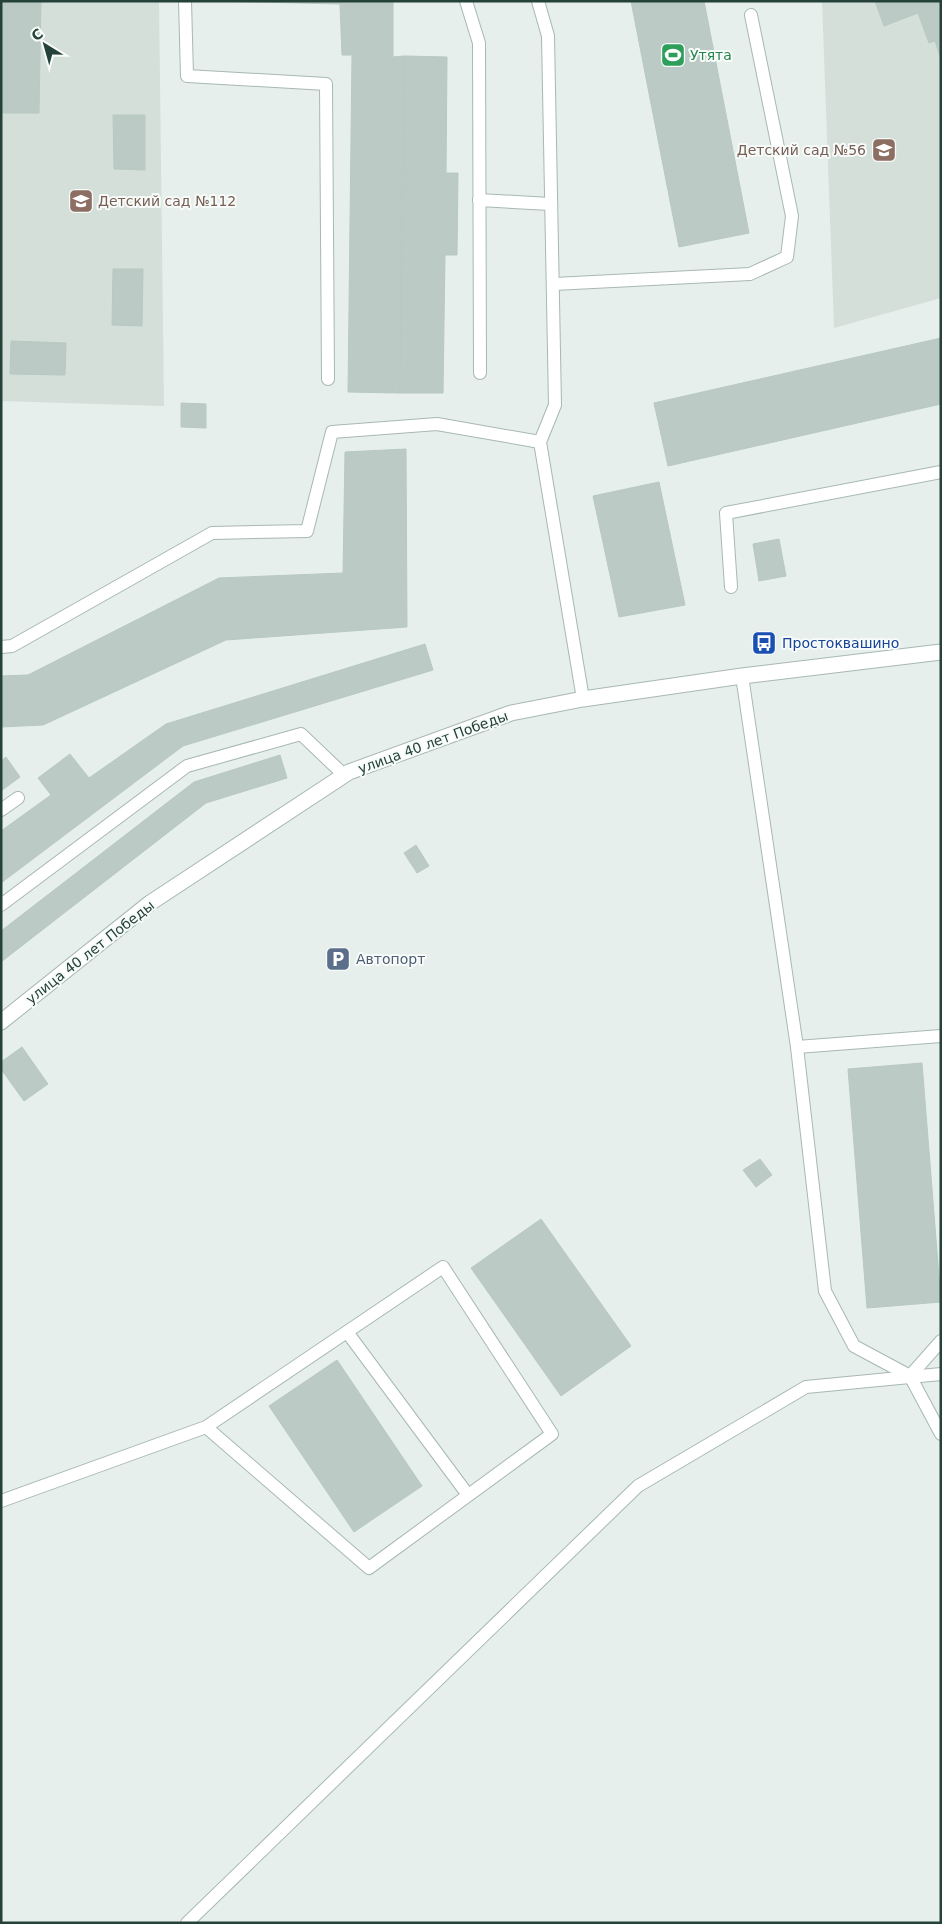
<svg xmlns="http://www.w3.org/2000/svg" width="942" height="1924" font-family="'DejaVu Sans',sans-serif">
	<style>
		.built { fill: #d4dfda }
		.building { fill: #bbcac4; stroke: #b8c9c2 }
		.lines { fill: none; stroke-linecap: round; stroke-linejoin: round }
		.lane-casing { stroke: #a8b8b2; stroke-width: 14 }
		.street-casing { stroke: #a8b8b2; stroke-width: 17 }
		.lane { stroke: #fff; stroke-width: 12 }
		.street { stroke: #fff; stroke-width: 15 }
		.labels { text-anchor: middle; stroke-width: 4; stroke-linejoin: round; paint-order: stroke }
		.leisure-label { font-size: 14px; fill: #27864d; stroke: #f7fbf9; text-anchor: start }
		.education-label { font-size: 14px; fill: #785e54; stroke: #f7fbf9; text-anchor: end }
		.transit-label { font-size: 14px; fill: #164399; stroke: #f7fbf9; text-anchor: start }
		.street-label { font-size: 14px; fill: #24423a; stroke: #f7fbf9 }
		.service-label { font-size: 14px; fill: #4e5e75; stroke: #f7fbf9; text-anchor: start }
	</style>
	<rect width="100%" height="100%" fill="#e6efeb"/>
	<g class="built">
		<polygon points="1,1 159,1 164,406 1,401"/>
		<polygon points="822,1 941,1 941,298 834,328"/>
	</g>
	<g class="building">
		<polygon points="1,1 41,1 39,113 1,113"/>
		<polygon points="215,1 393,1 393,57 404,56 400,393 348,392 352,55 342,55 340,4"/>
		<polygon points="631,1 704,1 749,233 679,247"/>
		<polygon points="875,1 941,1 941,59 935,41 929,43 918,13 884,26"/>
		<polygon points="404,56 447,57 446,173 458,173 457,255 445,255 443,393 400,393"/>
		<polygon points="113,115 145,115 145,170 114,169"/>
		<polygon points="113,269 143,269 142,326 112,325"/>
		<polygon points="941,338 941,404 668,466 654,403"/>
		<polygon points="11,341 66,343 65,375 10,374"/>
		<polygon points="181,403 206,404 206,428 181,427"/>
		<polygon points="406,449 407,627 226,640 43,725 1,727 1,676 28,675 219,578 343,573 345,452"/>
		<polygon points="659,482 685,605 619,617 593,496"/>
		<polygon points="779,539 786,576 759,581 753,544"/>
		<polygon points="425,644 433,670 183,746 1,883 1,831 51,795 38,778 70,754 89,778 166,724"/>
		<polygon points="280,755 287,778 206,803 1,962 1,931 194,782"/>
		<polygon points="6,757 20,777 1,791 1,761"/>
		<polygon points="416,845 429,866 417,873 404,853"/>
		<polygon points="22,1047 48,1084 24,1101 1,1069 1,1062"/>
		<polygon points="922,1063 941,1302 867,1308 848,1069"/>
		<polygon points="760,1159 772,1175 756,1187 743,1170"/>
		<polygon points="541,1219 631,1346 561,1396 471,1268"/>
		<polygon points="337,1360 422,1486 354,1532 269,1406"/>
	</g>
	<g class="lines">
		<defs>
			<g id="lane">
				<polyline points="185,1 187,76 326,84 328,379"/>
				<polyline points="466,1 479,43 480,373"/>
				<polyline points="538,1 548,36 555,405 540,442 583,699"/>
				<polyline points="479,200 550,204"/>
				<polyline points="554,284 750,274 787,257 792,216 751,15"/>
				<polyline points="731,587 726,513 941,472"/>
				<polyline points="1,647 12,646 212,533 307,531 332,432 437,424 540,442"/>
				<polyline points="742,676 797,1047 825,1291 854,1346 910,1376 941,1434"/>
				<polyline points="1,810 18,798"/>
				<polyline points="1,905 187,766 301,734 344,775"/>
				<polyline points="797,1047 941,1036"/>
				<polyline points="347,1332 468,1495"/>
				<polyline points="910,1376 941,1341"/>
				<polyline points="1,1501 206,1427 443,1267 552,1434 369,1568 206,1427"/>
				<polyline points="187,1923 638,1486 806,1387 941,1374"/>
			</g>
			<polyline id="street" points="1,1022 150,903 349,772 511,713 583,699 742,676 941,652"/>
		</defs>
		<use href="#lane" class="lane-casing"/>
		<use href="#street" class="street-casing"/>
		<use href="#lane" class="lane"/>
		<use href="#street" class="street"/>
	</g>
	<defs>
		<symbol id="stadium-square" viewBox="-11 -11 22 22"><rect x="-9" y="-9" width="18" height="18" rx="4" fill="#2e9e5b" stroke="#f7fbf9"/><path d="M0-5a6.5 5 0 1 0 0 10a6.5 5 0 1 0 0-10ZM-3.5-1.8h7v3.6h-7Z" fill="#fff"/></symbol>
		<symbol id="school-square" viewBox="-11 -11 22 22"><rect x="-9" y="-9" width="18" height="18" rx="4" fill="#8d6e63" stroke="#f7fbf9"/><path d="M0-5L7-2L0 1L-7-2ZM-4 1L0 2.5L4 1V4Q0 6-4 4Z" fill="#fff"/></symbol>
		<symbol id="bus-square" viewBox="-11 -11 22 22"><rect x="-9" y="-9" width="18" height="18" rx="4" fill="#1a4fb4" stroke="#f7fbf9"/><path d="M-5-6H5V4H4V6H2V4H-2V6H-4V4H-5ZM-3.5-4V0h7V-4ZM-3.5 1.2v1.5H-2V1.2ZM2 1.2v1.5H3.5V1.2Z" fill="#fff"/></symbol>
		<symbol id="parking-square" viewBox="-11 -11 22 22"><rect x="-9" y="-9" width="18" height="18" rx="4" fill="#5c6f8a" stroke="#f7fbf9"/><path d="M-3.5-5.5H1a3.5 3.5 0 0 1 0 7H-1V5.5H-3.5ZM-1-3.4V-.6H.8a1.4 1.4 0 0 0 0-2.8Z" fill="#fff"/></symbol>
	</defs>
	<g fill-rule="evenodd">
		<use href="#stadium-square" x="659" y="41" width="28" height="28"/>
		<use href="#school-square" x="870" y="136" width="28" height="28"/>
		<use href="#school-square" x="67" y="187" width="28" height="28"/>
		<use href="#bus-square" x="750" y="629" width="28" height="28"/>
		<use href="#parking-square" x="324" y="945" width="28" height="28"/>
	</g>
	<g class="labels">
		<g class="leisure-label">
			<text x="690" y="60">Утята</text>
		</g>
		<g class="education-label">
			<text x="866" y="155">Детский сад №56</text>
			<text x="98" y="206" text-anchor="start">Детский сад №112</text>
		</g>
		<g class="transit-label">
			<text x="782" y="648">Простоквашино</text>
		</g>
		<g class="street-label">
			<text transform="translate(433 742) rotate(-20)" y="5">улица 40 лет Победы</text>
			<text transform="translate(90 952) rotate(-38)" y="5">улица 40 лет Победы</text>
		</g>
		<g class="service-label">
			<text x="356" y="964">Автопорт</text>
		</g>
	</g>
	<rect width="942" height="1924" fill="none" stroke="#24423a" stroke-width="5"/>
	<g transform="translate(45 45) rotate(323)" stroke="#f7fbf9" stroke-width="4" paint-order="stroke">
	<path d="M0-4L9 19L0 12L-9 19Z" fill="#24423a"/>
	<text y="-8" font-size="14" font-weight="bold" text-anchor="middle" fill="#24423a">С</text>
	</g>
</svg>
